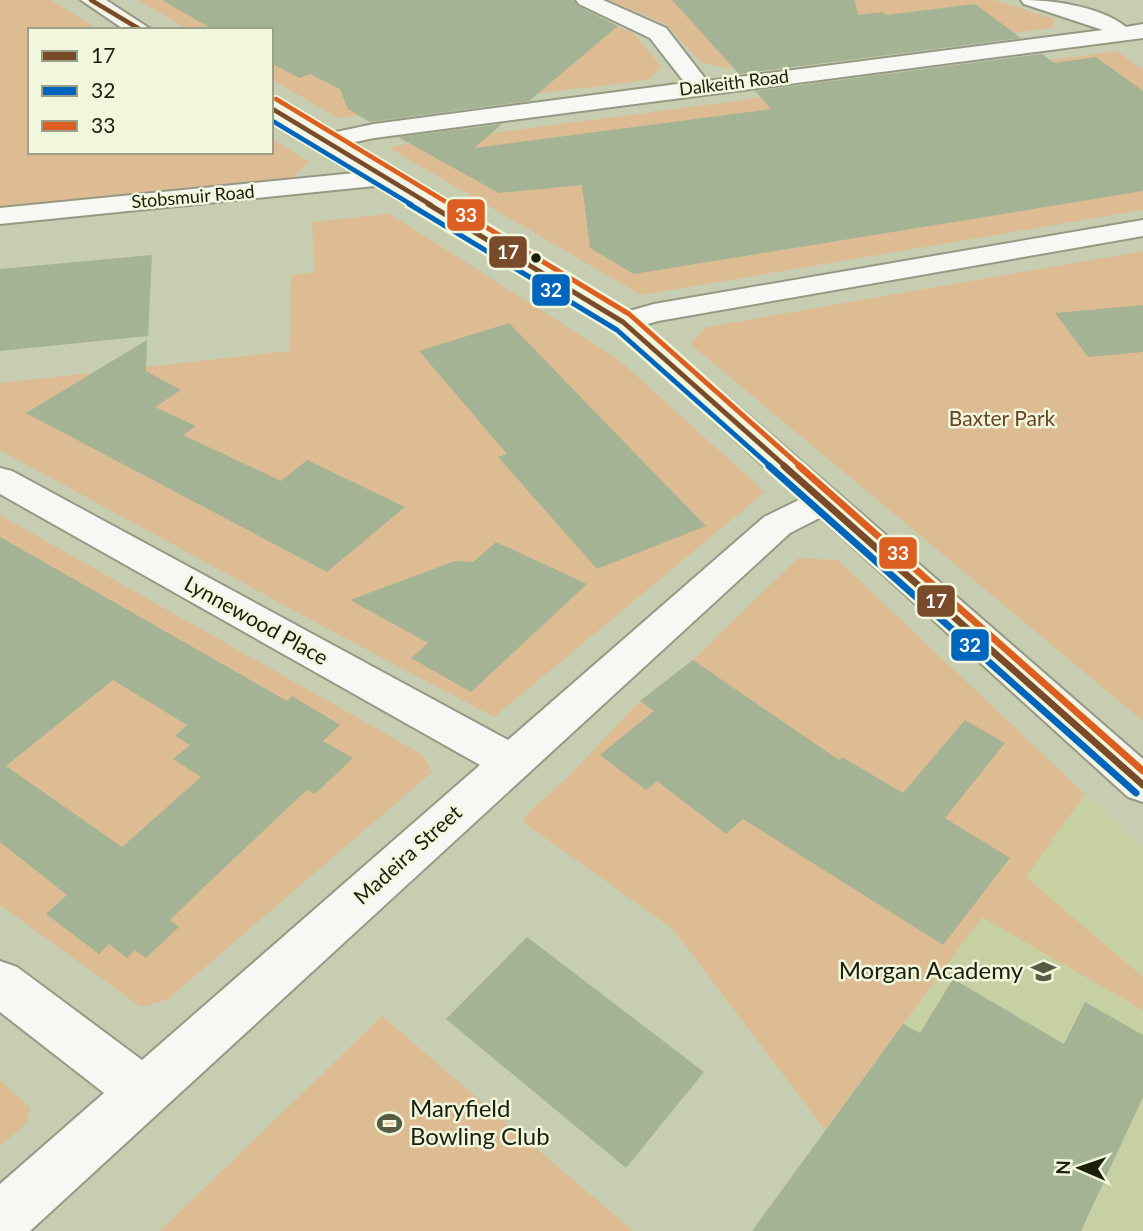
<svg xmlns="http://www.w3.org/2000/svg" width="1143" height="1231" font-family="Lato,sans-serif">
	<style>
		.built { fill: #c6d0a3 }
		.green { fill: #debc93 }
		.building { fill: #a3b394; fill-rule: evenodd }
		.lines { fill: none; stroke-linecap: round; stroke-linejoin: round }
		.street-casing { stroke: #959983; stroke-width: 4 }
		.secondary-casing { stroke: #959983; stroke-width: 4 }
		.street { fill: #f7f8f3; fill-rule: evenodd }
		.secondary { fill: #f4f2ef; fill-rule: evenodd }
		.bus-1-far2-casing { stroke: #f0f7dd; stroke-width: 8 }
		.bus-1-far1-casing { stroke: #f0f7dd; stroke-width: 10 }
		.bus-1-casing { stroke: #f0f7dd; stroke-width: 12 }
		.bus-2-far2-casing { stroke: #f0f7dd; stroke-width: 8 }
		.bus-2-far1-casing { stroke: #f0f7dd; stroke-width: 10 }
		.bus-2-casing { stroke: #f0f7dd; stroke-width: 12 }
		.bus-3-far2-casing { stroke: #f0f7dd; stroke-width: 8 }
		.bus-3-far1-casing { stroke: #f0f7dd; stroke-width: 10 }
		.bus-3-casing { stroke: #f0f7dd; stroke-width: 12 }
		.bus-1-far2 { stroke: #7a4b2a; stroke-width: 4.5 }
		.bus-1-far1 { stroke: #7a4b2a; stroke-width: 5 }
		.bus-1 { stroke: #7a4b2a; stroke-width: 7 }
		.bus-2-far2 { stroke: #0065bd; stroke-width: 4.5 }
		.bus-2-far1 { stroke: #0065bd; stroke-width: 5 }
		.bus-2 { stroke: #0065bd; stroke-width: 7 }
		.bus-3-far2 { stroke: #dc5e20; stroke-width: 4.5 }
		.bus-3-far1 { stroke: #dc5e20; stroke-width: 5 }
		.bus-3 { stroke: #dc5e20; stroke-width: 7 }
		.bus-dot { fill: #1b1f0b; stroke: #f0f7dd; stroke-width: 2.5 }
		.labels { text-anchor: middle; stroke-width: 5; stroke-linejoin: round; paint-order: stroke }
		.far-street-label { font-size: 18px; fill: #1b1f0b; stroke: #f0f7dd }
		.park-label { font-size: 21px; fill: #6b4424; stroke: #f0f7dd }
		.street-label { font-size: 21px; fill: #1b1f0b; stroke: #f0f7dd }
		.near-poi-label { font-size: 24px; fill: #1b1f0b; stroke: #f0f7dd; text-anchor: end }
		.line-badge { stroke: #f0f7dd; stroke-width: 2.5 }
		.badge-label { font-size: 19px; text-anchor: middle; font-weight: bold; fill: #fff }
	</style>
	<rect width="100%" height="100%" fill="#c7cdb1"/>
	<polygon class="built" points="1078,786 1143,848 1143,1231 752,1231"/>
	<g class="green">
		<polygon points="0,0 51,0 99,30 30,30 30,152 271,152 271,138 309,162 288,182 0,209"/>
		<polygon points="138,0 557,0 634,34 662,67 648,80 338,118 271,79 271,30 189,30"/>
		<polygon points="609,0 994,0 1055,19 1053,28 727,68 701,62 667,25"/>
		<polygon points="1117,51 1143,70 1143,210 641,295 391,149 393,146"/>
		<polygon points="390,214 619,360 765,492 494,717 324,627 0,450 0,383 290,351 291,275 315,272 312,222"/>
		<polygon points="1143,251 1143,721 690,344 706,327"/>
		<polygon points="0,515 423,755 432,772 167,1000 141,1007 0,905"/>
		<polygon points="798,558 838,560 1085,794 1026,877 1143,977 1143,1010 982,917 825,1130 673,929 523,822 529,812 566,779 640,701 693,660"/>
		<polygon points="382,1016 633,1231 160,1231"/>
		<polygon points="0,1080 30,1108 26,1124 0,1146"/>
	</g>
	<g class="building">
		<polygon points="162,0 573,0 578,6 618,26 529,101 370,122 348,109 340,89 310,74 299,78 271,63 271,30 214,30"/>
		<polygon points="672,0 855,0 858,15 883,12 886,15 975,4 1021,38 739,74"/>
		<polygon points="1042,54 1054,63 1096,57 1143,91 1143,191 634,274 590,248 582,185 499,193 398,137 502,124 474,148 771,109 755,91"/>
		<polygon points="152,255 148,336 0,351 0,269"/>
		<polygon points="1143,305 1143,352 1088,357 1055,313"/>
		<polygon points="509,323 661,480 706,526 597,569 498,457 507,454 419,351"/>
		<polygon points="147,340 146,371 181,390 155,407 196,426 183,435 281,481 307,460 405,507 327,572 26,413"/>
		<path d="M 0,537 L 287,701 L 292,696 L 340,725 L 323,741 L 353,758 L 315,794 L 307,790 L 206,885 L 170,920 L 179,927 L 146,958 L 135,950 L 127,958 L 109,944 L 99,954 L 46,914 L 67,895 L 0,842 ZM 113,680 L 187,725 L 175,736 L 190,745 L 173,759 L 201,777 L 122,847 L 6,766 Z"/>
		<polygon points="496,542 587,584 471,692 411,658 428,643 350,600 455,561 473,562"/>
		<polygon points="693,660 839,760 842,757 903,793 965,720 1005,743 945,818 1010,858 943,945 743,819 726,834 657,781 646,790 600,755 654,711 640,701"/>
		<polygon points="527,937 704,1072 626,1168 446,1019"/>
		<polygon points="953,979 1064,1044 1085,1002 1143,1035 1143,1097 1081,1231 752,1231 903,1024 920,1033"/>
	</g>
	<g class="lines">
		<defs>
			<g id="street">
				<path d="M 576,0 L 603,0 L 666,28 L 707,81 L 1103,30 L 1024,4 L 1021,0 C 1052,0 1100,6 1126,27 L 1143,24 L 1143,38 L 374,138 L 326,148 L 317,146 L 314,141 L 317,136 L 374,124 L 685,83 L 650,38 L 579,4 Z"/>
				<polygon points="385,170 394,172 398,178 394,184 0,224 0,208"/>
				<polygon points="1143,220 1143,236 658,321 623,331 612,328 608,322 612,316 654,304"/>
				<polygon points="0,468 12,471 508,740 764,517 813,493 825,490 837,493 843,501 837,509 790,533 30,1231 0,1231 0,1184 104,1093 0,1012 0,961 17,967 142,1060 480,765 0,494"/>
			</g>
			<g id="secondary">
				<polygon points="81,0 106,0 152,30 125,30"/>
				<polygon points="271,101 279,103 634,316 1143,759 1143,802 1128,797 612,328 271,118"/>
			</g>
		</defs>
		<use href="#street" class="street-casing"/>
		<use href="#secondary" class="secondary-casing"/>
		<use href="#street" class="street"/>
		<use href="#secondary" class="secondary"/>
		<defs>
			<g id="bus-1-far2">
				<polyline points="91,0 141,30"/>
				<polyline points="271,108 431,205"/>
			</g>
			<polyline id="bus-1-far1" points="428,204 623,322 786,467"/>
			<polyline id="bus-1" points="784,466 1143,785"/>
			<polyline id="bus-2-far2" points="271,120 412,205"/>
			<polyline id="bus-2-far1" points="409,204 617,330 771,467"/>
			<polyline id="bus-2" points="769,466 1136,793"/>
			<polyline id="bus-3-far2" points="276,99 451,205"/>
			<polyline id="bus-3-far1" points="448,204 629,314 801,467"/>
			<polyline id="bus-3" points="799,466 1143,771"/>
		</defs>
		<use href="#bus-1-far2" class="bus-1-far2-casing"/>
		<use href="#bus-1-far1" class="bus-1-far1-casing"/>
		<use href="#bus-1" class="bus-1-casing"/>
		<use href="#bus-2-far2" class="bus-2-far2-casing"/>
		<use href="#bus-2-far1" class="bus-2-far1-casing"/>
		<use href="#bus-2" class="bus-2-casing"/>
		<use href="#bus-3-far2" class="bus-3-far2-casing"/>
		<use href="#bus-3-far1" class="bus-3-far1-casing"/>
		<use href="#bus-3" class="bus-3-casing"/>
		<use href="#bus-1-far2" class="bus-1-far2"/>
		<use href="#bus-1-far1" class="bus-1-far1"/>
		<use href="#bus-1" class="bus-1"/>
		<use href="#bus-2-far2" class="bus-2-far2"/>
		<use href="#bus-2-far1" class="bus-2-far1"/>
		<use href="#bus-2" class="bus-2"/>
		<use href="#bus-3-far2" class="bus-3-far2"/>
		<use href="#bus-3-far1" class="bus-3-far1"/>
		<use href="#bus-3" class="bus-3"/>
	</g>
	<defs>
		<symbol id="school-bare" viewBox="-9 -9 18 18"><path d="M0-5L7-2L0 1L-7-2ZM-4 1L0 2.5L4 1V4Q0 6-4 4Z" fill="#575c45" stroke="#f0f7dd" stroke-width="2.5" paint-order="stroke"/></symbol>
		<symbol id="stadium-bare" viewBox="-9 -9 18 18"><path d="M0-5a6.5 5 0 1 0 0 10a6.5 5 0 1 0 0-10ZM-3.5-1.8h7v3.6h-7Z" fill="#575c45" stroke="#f0f7dd" stroke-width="2.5" paint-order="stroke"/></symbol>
	</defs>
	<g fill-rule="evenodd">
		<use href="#school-bare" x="1026" y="954" width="35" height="35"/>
		<use href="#stadium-bare" x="372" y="1106" width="35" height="35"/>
	</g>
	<circle class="bus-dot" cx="536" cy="258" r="6"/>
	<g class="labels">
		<g class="far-street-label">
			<text transform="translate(734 83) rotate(-7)" y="6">Dalkeith Road</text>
			<text transform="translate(193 197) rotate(-5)" y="6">Stobsmuir Road</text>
		</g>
		<g class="park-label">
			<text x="1002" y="426">Baxter Park</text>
		</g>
		<g class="street-label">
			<text transform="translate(256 621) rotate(29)" y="7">Lynnewood Place</text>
			<text transform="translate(408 855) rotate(-42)" y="7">Madeira Street</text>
		</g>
		<g class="near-poi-label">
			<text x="1023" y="979">Morgan Academy</text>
			<text x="410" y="1117" text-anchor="start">Maryfield<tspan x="410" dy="28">Bowling Club</tspan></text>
		</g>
	</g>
	<g class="line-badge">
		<rect x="446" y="198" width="40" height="34" rx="7" fill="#dc5e20"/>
		<rect x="488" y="235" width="40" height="34" rx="7" fill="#7a4b2a"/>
		<rect x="531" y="273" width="40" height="34" rx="7" fill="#0065bd"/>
		<rect x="878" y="536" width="40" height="34" rx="7" fill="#dc5e20"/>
		<rect x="916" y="584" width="40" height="34" rx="7" fill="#7a4b2a"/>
		<rect x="950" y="628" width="40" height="34" rx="7" fill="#0065bd"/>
	</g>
	<g class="badge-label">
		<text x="466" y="222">33</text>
		<text x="508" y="259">17</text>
		<text x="551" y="297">32</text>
		<text x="898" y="560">33</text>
		<text x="936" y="608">17</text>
		<text x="970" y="652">32</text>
	</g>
	<rect x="28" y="28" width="245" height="126" fill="#f0f7dd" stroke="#9ba189" stroke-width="2"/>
	<rect x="42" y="51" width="35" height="10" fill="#7a4b2a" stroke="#9ba189" stroke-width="2"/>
	<text x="91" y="63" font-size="21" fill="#1b1f0b">17</text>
	<rect x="42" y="86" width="35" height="10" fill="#0065bd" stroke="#9ba189" stroke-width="2"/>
	<text x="91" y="98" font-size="21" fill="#1b1f0b">32</text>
	<rect x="42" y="121" width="35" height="10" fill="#dc5e20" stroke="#9ba189" stroke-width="2"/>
	<text x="91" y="133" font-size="21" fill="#1b1f0b">33</text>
	<g transform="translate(1080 1168) rotate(272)" stroke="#f0f7dd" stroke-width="5" paint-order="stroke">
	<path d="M0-5L12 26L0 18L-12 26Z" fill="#1b1f0b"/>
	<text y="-10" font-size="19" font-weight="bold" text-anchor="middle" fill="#1b1f0b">N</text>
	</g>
</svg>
